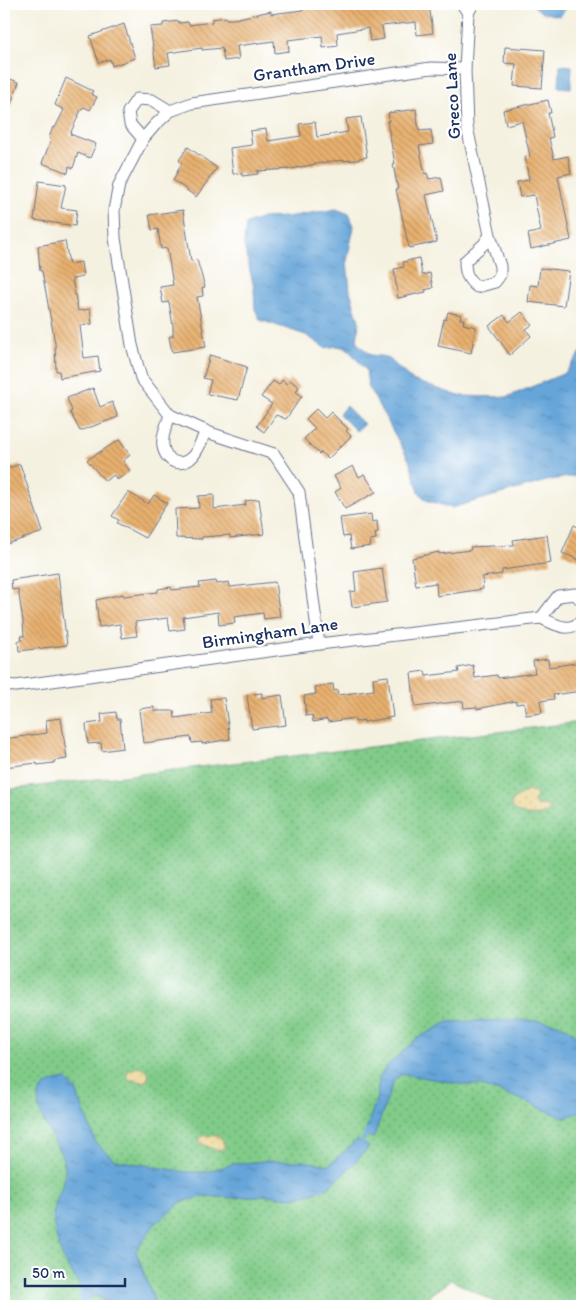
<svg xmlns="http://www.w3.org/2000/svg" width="586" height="1310" font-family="Itim,sans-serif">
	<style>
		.grass { fill: url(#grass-dots); stroke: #4e7e74 }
		.sand { fill: url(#sand-dots); stroke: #84847e }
		.water { fill: url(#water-ripples); stroke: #406a9c }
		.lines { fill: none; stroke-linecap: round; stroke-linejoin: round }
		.stream { stroke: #66a5d9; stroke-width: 4 }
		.building { fill: url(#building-back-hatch) }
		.street-casing { stroke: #67738c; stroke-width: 13 }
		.street { stroke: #fff; stroke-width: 11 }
		.labels { text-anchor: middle; stroke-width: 4.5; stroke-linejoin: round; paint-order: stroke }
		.street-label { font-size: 18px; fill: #1b2f5e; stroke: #fff }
	</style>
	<defs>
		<pattern id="grass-dots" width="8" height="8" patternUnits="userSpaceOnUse" patternTransform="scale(1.25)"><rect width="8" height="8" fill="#81cc89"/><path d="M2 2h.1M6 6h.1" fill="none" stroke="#69a673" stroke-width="1.8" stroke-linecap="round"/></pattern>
		<pattern id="sand-dots" width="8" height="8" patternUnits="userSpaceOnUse" patternTransform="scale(1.25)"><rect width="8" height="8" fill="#eeda9e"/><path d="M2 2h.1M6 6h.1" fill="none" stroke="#ccbb8a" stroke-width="1.8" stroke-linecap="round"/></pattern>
		<pattern id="water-ripples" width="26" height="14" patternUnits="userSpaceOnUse" patternTransform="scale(1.25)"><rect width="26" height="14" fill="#66a5d9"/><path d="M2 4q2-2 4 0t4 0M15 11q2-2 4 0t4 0" fill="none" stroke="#5387b3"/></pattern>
		<pattern id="building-back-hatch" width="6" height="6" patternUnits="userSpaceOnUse" patternTransform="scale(1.25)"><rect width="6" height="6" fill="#e9b16e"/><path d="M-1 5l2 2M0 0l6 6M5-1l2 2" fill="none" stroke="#bc905e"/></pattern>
	</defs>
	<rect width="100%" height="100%" fill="#fff"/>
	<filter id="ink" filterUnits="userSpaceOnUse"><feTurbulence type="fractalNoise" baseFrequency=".02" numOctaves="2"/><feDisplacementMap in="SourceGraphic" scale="10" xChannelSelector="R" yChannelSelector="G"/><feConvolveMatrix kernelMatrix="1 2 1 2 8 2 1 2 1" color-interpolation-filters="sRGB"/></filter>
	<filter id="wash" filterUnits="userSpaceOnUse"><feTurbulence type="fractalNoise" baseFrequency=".0096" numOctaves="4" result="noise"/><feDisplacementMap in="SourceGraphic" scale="20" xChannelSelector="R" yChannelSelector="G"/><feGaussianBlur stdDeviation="1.12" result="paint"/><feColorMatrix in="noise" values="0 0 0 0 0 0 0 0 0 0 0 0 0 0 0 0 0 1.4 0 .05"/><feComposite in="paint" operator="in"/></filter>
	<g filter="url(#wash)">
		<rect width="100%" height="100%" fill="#f5f1e0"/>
		<polygon class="grass" points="582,722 582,1306 503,1306 451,1280 414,1306 4,1306 4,790"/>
		<g class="sand">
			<path d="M 528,791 L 535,792 L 536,797 L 534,801 L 536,805 L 549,806 L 547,813 C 536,817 515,817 511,804 L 514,799 Z"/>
			<polygon points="139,1066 147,1071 149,1076 147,1080 143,1082 128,1079 127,1072"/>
			<polygon points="205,1135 219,1136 224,1142 224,1148 218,1151 200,1143 200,1138"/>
		</g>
		<g class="water">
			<polygon points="532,4 567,4 567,8 559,16 541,12"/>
			<polygon points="560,65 572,66 571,88 559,87"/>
			<polygon points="336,209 349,214 354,226 347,261 350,291 359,321 357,343 371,355 387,357 412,380 459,396 507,397 565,373 582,351 582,475 550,480 451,508 426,500 419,492 409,460 368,386 366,370 347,348 337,346 325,348 306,335 260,320 255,309 254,288 244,245 246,224 263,218 287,217"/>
			<polygon points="346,406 364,424 356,431 339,414"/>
			<path d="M 508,1020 C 533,1021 571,1017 582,1045 L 582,1111 L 564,1118 L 520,1099 L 478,1085 L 465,1085 L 405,1074 L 398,1076 L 394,1080 L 373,1139 L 365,1133 L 377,1097 L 379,1079 L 386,1067 L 416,1039 L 448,1022 Z"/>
			<path d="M 66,1079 L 76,1090 L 96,1143 L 115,1160 L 186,1172 L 206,1172 L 233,1164 L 264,1161 L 302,1161 L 329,1165 L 357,1140 L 369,1147 L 347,1171 L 327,1188 L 309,1194 L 292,1198 L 265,1195 L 234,1198 L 205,1196 L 181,1202 L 154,1225 L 136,1251 L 156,1306 L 110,1306 L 96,1295 L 90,1298 L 87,1306 L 81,1306 C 83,1284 77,1283 67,1265 C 60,1253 56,1239 54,1225 C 50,1199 68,1187 65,1167 C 61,1138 6,1088 66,1079 Z"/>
		</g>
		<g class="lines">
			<g class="stream">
				<polyline points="361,1144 368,1130"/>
				<polyline points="81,1286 82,1306"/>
			</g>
		</g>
		<g id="blocks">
			<g class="building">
				<polygon points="351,4 429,4 433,33 417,35 416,22 382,26 384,39 370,41 368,28 337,33 338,46 323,48 322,36 288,40 289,51 275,53 274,41 237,46 239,59 224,61 222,48 202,50 202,48 168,53 170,65 156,67 150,27 163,26 163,23 179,21 179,23 188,22 189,25 212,22 212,19 226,17 226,19 234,19 271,11 271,14 295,11 304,10 303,7 320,5 320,7"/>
				<polygon points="124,24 135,58 112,66 110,59 99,63 90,36"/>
				<polygon points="505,47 545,50 542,88 514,86 516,64 504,63"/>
				<polygon points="4,77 19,82 5,120 4,120"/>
				<polygon points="66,78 93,91 91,94 97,97 90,110 84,107 81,110 70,134 96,144 90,158 78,153 73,168 69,166 68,173 42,163 51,140 49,138 53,127 55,128 64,110 55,105"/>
				<polygon points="548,100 551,113 548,113 553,137 549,138 554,159 568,156 571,173 558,176 571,240 531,249 528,234 541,231 534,195 520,197 517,182 529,180 525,157 530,156 522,121 506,125 503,110"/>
				<polygon points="416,109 419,131 431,130 433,144 419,146 425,174 427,173 429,179 441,177 444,191 426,195 437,242 409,248 396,189 398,189 393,164 395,164 387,121 389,121 388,113"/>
				<polygon points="361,117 367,157 359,158 359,160 331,161 291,169 257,171 258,174 242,176 242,173 233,174 230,148 252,145 250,131 266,129 268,141 301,136 299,124 315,122 317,137 348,132 346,119"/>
				<polygon points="188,147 217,168 196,197 173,180 182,163 179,160"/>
				<polygon points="39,181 66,185 61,208 77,210 75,226 34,220"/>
				<polygon points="183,210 191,261 197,260 205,287 202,288 203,296 197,297 206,347 172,352 169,337 173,336 173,326 169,302 163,303 160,287 173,285 167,248 161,249 158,229 152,230 149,215"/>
				<polygon points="65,241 69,264 81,262 83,277 72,279 78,311 90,309 92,324 80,326 84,358 98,356 100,371 60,378 59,371 56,371 55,343 42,271 40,271 38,246"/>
				<polygon points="419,258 422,275 430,273 433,288 425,290 426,292 398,298 394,269 404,267 403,262"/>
				<polygon points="540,268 569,271 564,306 528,302 530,285 538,286"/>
				<polygon points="448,312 461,315 460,319 464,319 463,324 476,327 471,353 438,346 444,319 446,320"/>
				<polygon points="522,312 532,325 526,329 531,336 510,355 489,326 504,315 509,322"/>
				<polygon points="210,355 247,367 238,400 207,394 211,380 203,378"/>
				<polygon points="282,380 287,384 290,380 299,387 296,392 302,396 286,419 276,415 264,432 257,426 272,404 261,397 273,381 279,385"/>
				<polygon points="93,388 100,407 112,402 118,417 80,431 70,412 72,411 67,398"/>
				<polygon points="316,409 325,418 331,412 348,429 346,431 351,436 328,459 321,452 319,454 304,439 315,428 306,419"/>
				<polygon points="119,440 130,455 123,461 130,471 117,480 114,475 105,481 87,460"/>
				<polygon points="20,464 43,532 4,545 4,470"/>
				<polygon points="353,466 359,477 364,474 376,492 345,509 335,492 341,488 334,476"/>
				<polygon points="128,492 148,504 154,495 167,503 145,538 117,523 119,520 112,516"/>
				<polygon points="214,495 214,509 246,505 245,501 259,499 264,534 230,538 230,535 202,537 202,539 176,538 175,509 199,508 198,496"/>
				<polygon points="371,514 372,522 377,521 378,532 375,533 376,539 370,540 371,546 351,549 349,536 343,537 340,518"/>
				<polygon points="574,525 582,529 582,561 562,553"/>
				<polygon points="547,535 551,563 502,570 502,574 482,577 483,589 437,596 436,583 416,586 412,558 439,552 439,554 471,550 470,547 514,545 513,540"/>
				<polygon points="382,568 387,602 352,607 350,592 356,591 354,572"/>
				<polygon points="58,573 67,645 19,651 18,641 22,640 21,636 24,636 23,621 18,589 12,590 11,580"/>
				<polygon points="216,581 217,584 229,582 230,587 275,582 280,617 264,619 263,613 234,617 235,623 219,625 218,612 183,617 185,629 170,631 168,618 135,622 137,636 122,638 120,624 99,627 96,600 123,594 124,596 158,592 158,589 171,587 172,590 200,587 199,583"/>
				<polygon points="548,659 549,667 582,662 582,691 553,695 554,699 540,701 542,713 526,715 524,703 516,704 516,701 477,709 477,707 464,708 463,701 415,707 411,673 425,671 426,676 459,672 458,668 473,665 475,678 497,675 498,678 535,673 533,661"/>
				<polygon points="388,676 393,717 364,722 364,720 355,722 355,718 328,722 327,719 313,722 312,715 306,716 304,696 316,694 315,687 333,684 334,691 337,690 338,695 374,690 373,678"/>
				<polygon points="262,693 262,698 282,695 286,725 252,729 247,695"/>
				<polygon points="224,698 230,739 202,744 202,742 192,743 191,737 143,743 139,709 154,707 154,711 174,711 175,718 212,713 210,699"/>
				<polygon points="116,712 117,719 120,719 123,748 102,751 101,743 88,744 86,724 102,722 101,714"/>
				<polygon points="61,718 67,759 54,761 54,763 37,765 37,763 4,767 4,739 47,733 46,720"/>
			</g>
		</g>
	</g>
	<g filter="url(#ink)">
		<use href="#blocks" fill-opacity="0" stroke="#67738c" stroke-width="1"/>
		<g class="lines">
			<defs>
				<g id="street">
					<polyline points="462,4 468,13 473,4"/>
					<path d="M 468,13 L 465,69 L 467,127 L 490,235 L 500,266 L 500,275 L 495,282 L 477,287 C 467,279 465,273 465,261 L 484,244 L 490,235"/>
					<polyline points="143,139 130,124 128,112 137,99 152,100 170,111"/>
					<path d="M 170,415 C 168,422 164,430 163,438 C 160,457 178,472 193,456 C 199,449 202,439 206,431"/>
					<polyline points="541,618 558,596 575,594 582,601"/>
					<polyline points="319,644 299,492 274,454 210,433 170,415 141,378 132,345 115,238 114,210 119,185 143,139 155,125 170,111 192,103 431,68 465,69"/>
					<path d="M 4,685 L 16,686 L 319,644 L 541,618 C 557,625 567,633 582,621"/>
				</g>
			</defs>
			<use href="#street" class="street-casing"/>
			<use href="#street" class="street"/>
		</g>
	</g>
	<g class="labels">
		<g class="street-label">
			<text transform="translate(314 67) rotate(-8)" y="6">Grantham Drive</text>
			<text transform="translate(452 96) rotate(-93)" y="6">Greco Lane</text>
			<text transform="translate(270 633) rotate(-8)" y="6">Birmingham Lane</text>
		</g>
	</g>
	<rect width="586" height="1310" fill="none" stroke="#fff" stroke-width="20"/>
	<path d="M25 1278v8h100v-8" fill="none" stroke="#1b2f5e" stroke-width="2.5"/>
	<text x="32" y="1278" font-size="15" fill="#1b2f5e" stroke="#ffffff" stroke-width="4" paint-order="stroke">50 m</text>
</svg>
